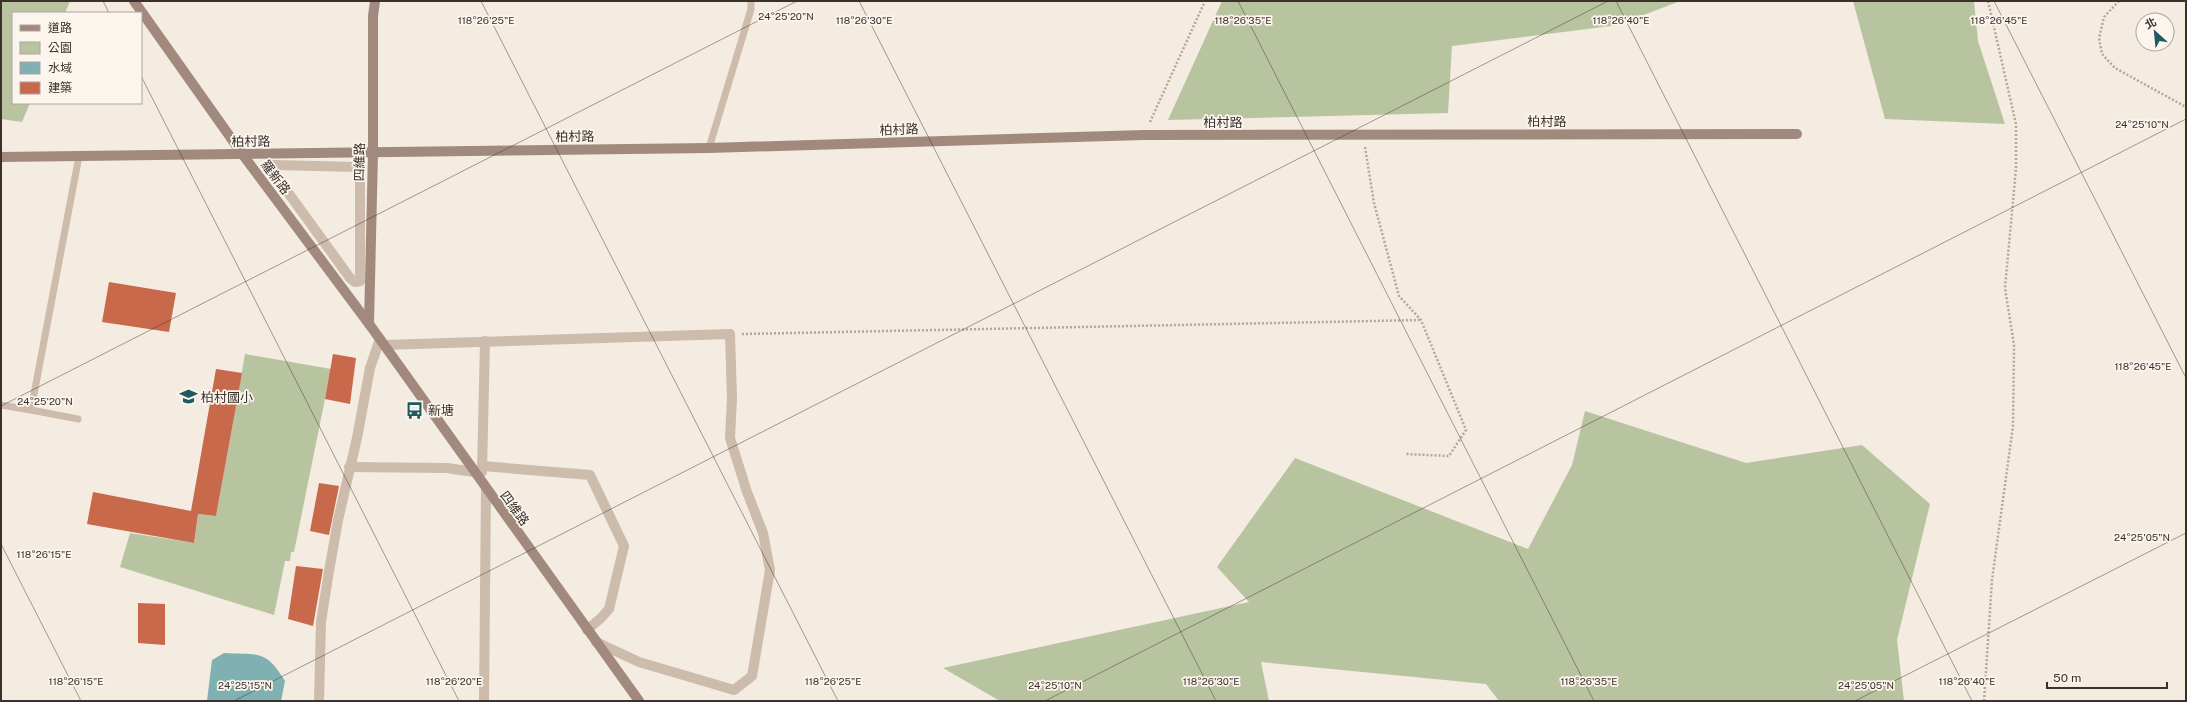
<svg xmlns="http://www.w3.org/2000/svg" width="2187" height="702" font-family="'Public Sans','Noto Sans TC',sans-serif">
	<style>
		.green { fill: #b8c4a0 }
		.water { fill: #7fb0b2 }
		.building { fill: #c8694b }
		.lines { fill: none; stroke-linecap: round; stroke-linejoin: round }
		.path { stroke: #b9a596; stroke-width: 2.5; stroke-dasharray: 2 2; stroke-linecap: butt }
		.lane { stroke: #cdbbac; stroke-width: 7 }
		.street { stroke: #cdbbac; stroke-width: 10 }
		.secondary { stroke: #a18a7d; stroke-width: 10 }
		.ticks { fill: none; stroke: #3b302b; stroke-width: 1; stroke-opacity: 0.45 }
		.labels { text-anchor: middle; stroke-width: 3.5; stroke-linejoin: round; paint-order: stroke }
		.street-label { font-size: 13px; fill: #3b302b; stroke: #fbf5ee }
		.poi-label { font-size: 13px; fill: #3b302b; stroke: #fbf5ee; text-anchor: start }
		.ticks-label { font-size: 10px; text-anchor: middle; fill: #3b302b; stroke: #fbf5ee; stroke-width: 3.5; stroke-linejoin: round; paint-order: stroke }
	</style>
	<rect width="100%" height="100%" fill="#f4ebe1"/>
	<g class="green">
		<polygon points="1,1 70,1 65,13 13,13 13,103 30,103 22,122 1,119"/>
		<polygon points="1222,1 1680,1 1618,25 1452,46 1448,113 1168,120"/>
		<polygon points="1853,1 1974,1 1978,41 2005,124 1885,119"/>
		<polygon points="245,354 331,369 294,552 291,552 290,561 285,561 274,615 120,567 130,533 194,543 198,514 216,516"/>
		<polygon points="1585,411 1746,463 1862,445 1930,504 1897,640 1904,701 1499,701 1486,684 1261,662 1269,701 1000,701 943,668 1249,602 1217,567 1295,458 1528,549 1572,465"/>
	</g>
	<path class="water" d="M 224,653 C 258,655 266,649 285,681 L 281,701 L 207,701 L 212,660 Z"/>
	<g class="building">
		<polygon points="109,282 176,293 169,332 102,322"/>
		<polygon points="333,354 356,358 350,404 325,399"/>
		<polygon points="216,369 242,373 216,516 198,514 194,543 87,524 93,492 191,511"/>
		<polygon points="319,483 339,486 329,535 310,531"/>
		<polygon points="296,566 323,569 313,626 288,619"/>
		<polygon points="138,603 165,604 165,645 138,643"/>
	</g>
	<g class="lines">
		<g class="path">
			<polyline points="2119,1 2104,17 2099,38 2102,54 2115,68 2186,107"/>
			<polyline points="1150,122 1205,1"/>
			<polyline points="1365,147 1374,203 1399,296 1421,320 1466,430 1449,456 1406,454"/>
			<polyline points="742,334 1421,320"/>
			<polyline points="1984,701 1992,580 2013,426 2014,345 2005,288 2016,168 2016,124 1988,1"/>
		</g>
		<g class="lane">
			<polyline points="709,148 751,9 751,1"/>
			<polyline points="1,405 31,410"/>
			<polyline points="78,419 31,410 79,156"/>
		</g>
		<g class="street">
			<polygon points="273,165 357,167 360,172 360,281 355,282 350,278 271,169 270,166"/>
			<polyline points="384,345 730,334 732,398 730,438 747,492 763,533 770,570 752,676 734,690 639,662 596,642"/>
			<polyline points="482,466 590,475 624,546 609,609 601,618 587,630"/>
			<polyline points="349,467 447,468 474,472"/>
			<polyline points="482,472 485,341"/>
			<polyline points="319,701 321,622 328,577 338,520 357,438 370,368 380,339"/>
			<polyline points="484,701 486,489"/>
		</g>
		<g class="secondary">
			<polyline points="134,1 243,155 372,328 639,701"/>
			<polyline points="1,157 709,148 1144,135 1797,134"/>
			<polyline points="369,324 373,152 373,16 375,1"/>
		</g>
	</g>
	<path class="ticks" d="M 103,1 L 109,13M 481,1 L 838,701M 859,1 L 1216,701M 1238,1 L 1594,701M 1616,1 L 1972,701M 1994,1 L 2186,378M 141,76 L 459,701M 1,406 L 797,1M 1,544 L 81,701M 234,701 L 1608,1M 1045,701 L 2186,119M 1855,701 L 2186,533"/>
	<defs>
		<symbol id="school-bare" viewBox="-9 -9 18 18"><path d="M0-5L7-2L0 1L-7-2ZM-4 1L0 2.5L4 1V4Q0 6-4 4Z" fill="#1f5a5e" stroke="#fbf5ee" stroke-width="2.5" paint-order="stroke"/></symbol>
		<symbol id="bus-bare" viewBox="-9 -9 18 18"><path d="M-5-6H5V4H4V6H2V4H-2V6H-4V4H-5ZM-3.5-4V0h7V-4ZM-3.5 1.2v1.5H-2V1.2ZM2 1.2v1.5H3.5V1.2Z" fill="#1f5a5e" stroke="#fbf5ee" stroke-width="2.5" paint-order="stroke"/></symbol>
	</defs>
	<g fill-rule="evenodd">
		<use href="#school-bare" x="176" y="384" width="25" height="25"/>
		<use href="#bus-bare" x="402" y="398" width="25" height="25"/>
	</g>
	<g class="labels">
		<g class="street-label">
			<text x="1547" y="126">柏村路</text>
			<text x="1223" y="127">柏村路</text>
			<text transform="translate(899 129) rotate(-2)" y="5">柏村路</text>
			<text transform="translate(575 136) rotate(-1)" y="5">柏村路</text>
			<text transform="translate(251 141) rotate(-1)" y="5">柏村路</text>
			<text transform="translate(359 162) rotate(-89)" y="5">四維路</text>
			<text transform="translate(276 177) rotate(53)" y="5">羅新路</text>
			<text transform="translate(515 508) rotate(54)" y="5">四維路</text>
		</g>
		<g class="poi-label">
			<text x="201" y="402">柏村國小</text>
			<text x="428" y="415">新塘</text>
		</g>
	</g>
	<g class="ticks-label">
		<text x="786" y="20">24°25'20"N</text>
		<text x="486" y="24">118°26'25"E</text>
		<text x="864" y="24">118°26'30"E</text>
		<text x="1243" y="24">118°26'35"E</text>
		<text x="1621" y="24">118°26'40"E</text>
		<text x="1999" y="24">118°26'45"E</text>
		<text x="2142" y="128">24°25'10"N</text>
		<text x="2143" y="370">118°26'45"E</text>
		<text x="45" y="405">24°25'20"N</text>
		<text x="2142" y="541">24°25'05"N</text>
		<text x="44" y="558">118°26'15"E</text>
		<text x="76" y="685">118°26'15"E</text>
		<text x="454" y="685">118°26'20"E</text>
		<text x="833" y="685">118°26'25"E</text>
		<text x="1211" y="685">118°26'30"E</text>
		<text x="1589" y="685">118°26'35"E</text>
		<text x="1967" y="685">118°26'40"E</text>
		<text x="245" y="689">24°25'15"N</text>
		<text x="1055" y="689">24°25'10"N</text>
		<text x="1866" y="689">24°25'05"N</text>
	</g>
	<rect width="2187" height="702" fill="none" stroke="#3b302b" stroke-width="4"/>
	<rect x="12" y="12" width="130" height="92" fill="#fbf5ee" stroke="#aea6a0"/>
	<rect x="20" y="25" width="20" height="6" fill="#a18a7d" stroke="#aea6a0"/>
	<text x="48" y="32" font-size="12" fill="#3b302b">道路</text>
	<rect x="20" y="42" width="20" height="12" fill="#b8c4a0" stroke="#aea6a0"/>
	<text x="48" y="52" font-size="12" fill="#3b302b">公園</text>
	<rect x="20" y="62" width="20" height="12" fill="#7fb0b2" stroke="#aea6a0"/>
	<text x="48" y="72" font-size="12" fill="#3b302b">水域</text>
	<rect x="20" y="82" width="20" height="12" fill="#c8694b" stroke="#aea6a0"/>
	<text x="48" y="92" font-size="12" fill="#3b302b">建築</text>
	<g transform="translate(2155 32) rotate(333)"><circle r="19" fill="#fbf5ee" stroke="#aea6a0"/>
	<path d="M0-3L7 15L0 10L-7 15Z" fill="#1f5a5e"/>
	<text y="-6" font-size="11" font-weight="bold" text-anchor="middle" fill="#3b302b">北</text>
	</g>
	<path d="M2047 682v6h120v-6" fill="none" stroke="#3b302b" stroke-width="2"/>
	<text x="2053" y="682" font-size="12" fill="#3b302b" stroke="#fbf5ee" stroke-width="3" paint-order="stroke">50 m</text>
</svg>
